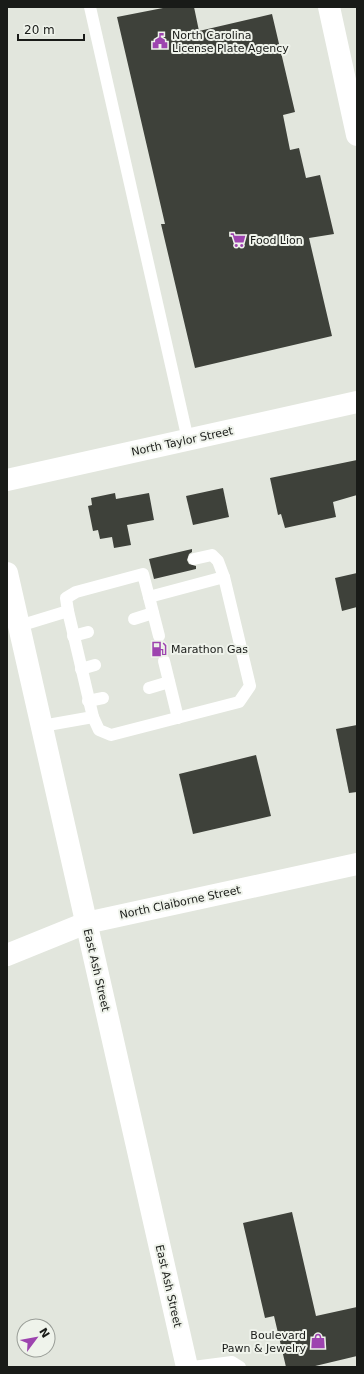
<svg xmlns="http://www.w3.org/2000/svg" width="364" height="1374" font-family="'DejaVu Sans',sans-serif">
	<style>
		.building { fill: #3e413a }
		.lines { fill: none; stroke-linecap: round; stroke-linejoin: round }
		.lane { stroke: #fff; stroke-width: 12 }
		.street { stroke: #fff; stroke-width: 22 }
		.primary { stroke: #fff; stroke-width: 22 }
		.labels { text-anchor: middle; stroke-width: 4; stroke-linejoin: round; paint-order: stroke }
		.poi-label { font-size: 11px; fill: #191b18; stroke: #eff3eb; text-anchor: start }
		.street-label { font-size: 11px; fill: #191b18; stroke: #eff3eb }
	</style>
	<rect width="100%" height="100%" fill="#e2e6dd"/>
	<g class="building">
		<polygon points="168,7 194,7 199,31 272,14 295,112 283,115 290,150 299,148 306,178 320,175 334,234 309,238 332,336 195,368 161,224 165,224 117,17"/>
		<polygon points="357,460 357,495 333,502 336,517 285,528 281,514 278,515 270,478"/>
		<polygon points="223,488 229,517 193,525 186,496"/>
		<polygon points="115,493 116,499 149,493 154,520 127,525 131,545 114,548 112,537 100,539 98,530 93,531 88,506 92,505 91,498"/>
		<polygon points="192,549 192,552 189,554 187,560 189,564 196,566 196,569 154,579 149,559"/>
		<polygon points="357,573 357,607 342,611 335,578"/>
		<polygon points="357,725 357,792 349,793 336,729"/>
		<polygon points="256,755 271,816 193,834 179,774"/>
		<polygon points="292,1212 316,1316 357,1307 357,1356 311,1367 286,1367 274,1316 265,1318 243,1223"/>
	</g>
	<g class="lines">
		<g class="lane">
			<polyline points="90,7 188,440"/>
			<polyline points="194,559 212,555 218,561 224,577"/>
			<polyline points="149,597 159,636"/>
			<polyline points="68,611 66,598 76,592 143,574 149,597 224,577 250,686 239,702 111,735 99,730 93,717"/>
			<polyline points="134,619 153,613"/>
			<polyline points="19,626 68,611 93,717 42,726"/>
			<polyline points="73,636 88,632"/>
			<polyline points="164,661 178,718"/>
			<polyline points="81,669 95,665"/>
			<polyline points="149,688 169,682"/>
			<polyline points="88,701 103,698"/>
			<polyline points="193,1367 232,1362 240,1367"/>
		</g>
		<g class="street">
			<polyline points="329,7 357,135"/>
			<polyline points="7,480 357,402"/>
			<polyline points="7,955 86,923 357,864"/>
		</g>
		<polyline class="primary" points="7,573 187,1367"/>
	</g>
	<defs>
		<symbol id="civic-bare" viewBox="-9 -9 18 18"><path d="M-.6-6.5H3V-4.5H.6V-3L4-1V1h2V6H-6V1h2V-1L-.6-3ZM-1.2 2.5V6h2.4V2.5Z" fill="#9d44af" stroke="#eff3eb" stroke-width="2.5" paint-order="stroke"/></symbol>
		<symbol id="supermarket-bare" viewBox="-9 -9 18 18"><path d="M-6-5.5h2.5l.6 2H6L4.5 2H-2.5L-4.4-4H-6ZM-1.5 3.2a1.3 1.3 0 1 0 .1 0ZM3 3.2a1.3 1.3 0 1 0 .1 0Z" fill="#9d44af" stroke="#eff3eb" stroke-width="2.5" paint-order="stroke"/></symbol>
		<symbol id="fuel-bare" viewBox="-9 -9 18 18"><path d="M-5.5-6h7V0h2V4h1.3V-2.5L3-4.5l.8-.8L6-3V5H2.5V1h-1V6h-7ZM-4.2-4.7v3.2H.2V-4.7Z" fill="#9d44af" stroke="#eff3eb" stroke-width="2.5" paint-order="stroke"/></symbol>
		<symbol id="shop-bare" viewBox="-9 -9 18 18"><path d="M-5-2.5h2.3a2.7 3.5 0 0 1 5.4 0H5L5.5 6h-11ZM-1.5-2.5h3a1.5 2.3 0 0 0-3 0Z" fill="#9d44af" stroke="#eff3eb" stroke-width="2.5" paint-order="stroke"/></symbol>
	</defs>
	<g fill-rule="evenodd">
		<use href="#civic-bare" x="149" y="30" width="22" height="22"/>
		<use href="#supermarket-bare" x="227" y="229" width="22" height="22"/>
		<use href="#fuel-bare" x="148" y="638" width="22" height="22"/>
		<use href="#shop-bare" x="307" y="1330" width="22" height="22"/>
	</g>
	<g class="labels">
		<g class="poi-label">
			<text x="172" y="39">North Carolina<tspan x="172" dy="13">License Plate Agency</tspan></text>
			<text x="250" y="244">Food Lion</text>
			<text x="171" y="653">Marathon Gas</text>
			<text x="306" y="1339" text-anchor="end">Boulevard<tspan x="306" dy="13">Pawn &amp; Jewelry</tspan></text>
		</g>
		<g class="street-label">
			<text transform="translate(182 441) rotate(-12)" y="4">North Taylor Street</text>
			<text transform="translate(180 902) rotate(-12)" y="4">North Claiborne Street</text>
			<text transform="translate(97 970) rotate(77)" y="4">East Ash Street</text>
			<text transform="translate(169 1286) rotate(77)" y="4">East Ash Street</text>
		</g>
	</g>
	<rect width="364" height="1374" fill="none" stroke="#191b18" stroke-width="16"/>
	<g transform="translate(36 1338) rotate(58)"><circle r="19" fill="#eff3eb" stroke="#999d97"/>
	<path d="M0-3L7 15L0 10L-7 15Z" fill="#9d44af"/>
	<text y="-6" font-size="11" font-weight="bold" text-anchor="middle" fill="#191b18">N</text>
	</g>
	<path d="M18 34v6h66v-6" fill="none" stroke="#191b18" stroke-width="2"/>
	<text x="24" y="34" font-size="12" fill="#191b18" stroke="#eff3eb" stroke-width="3" paint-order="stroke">20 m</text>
</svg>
